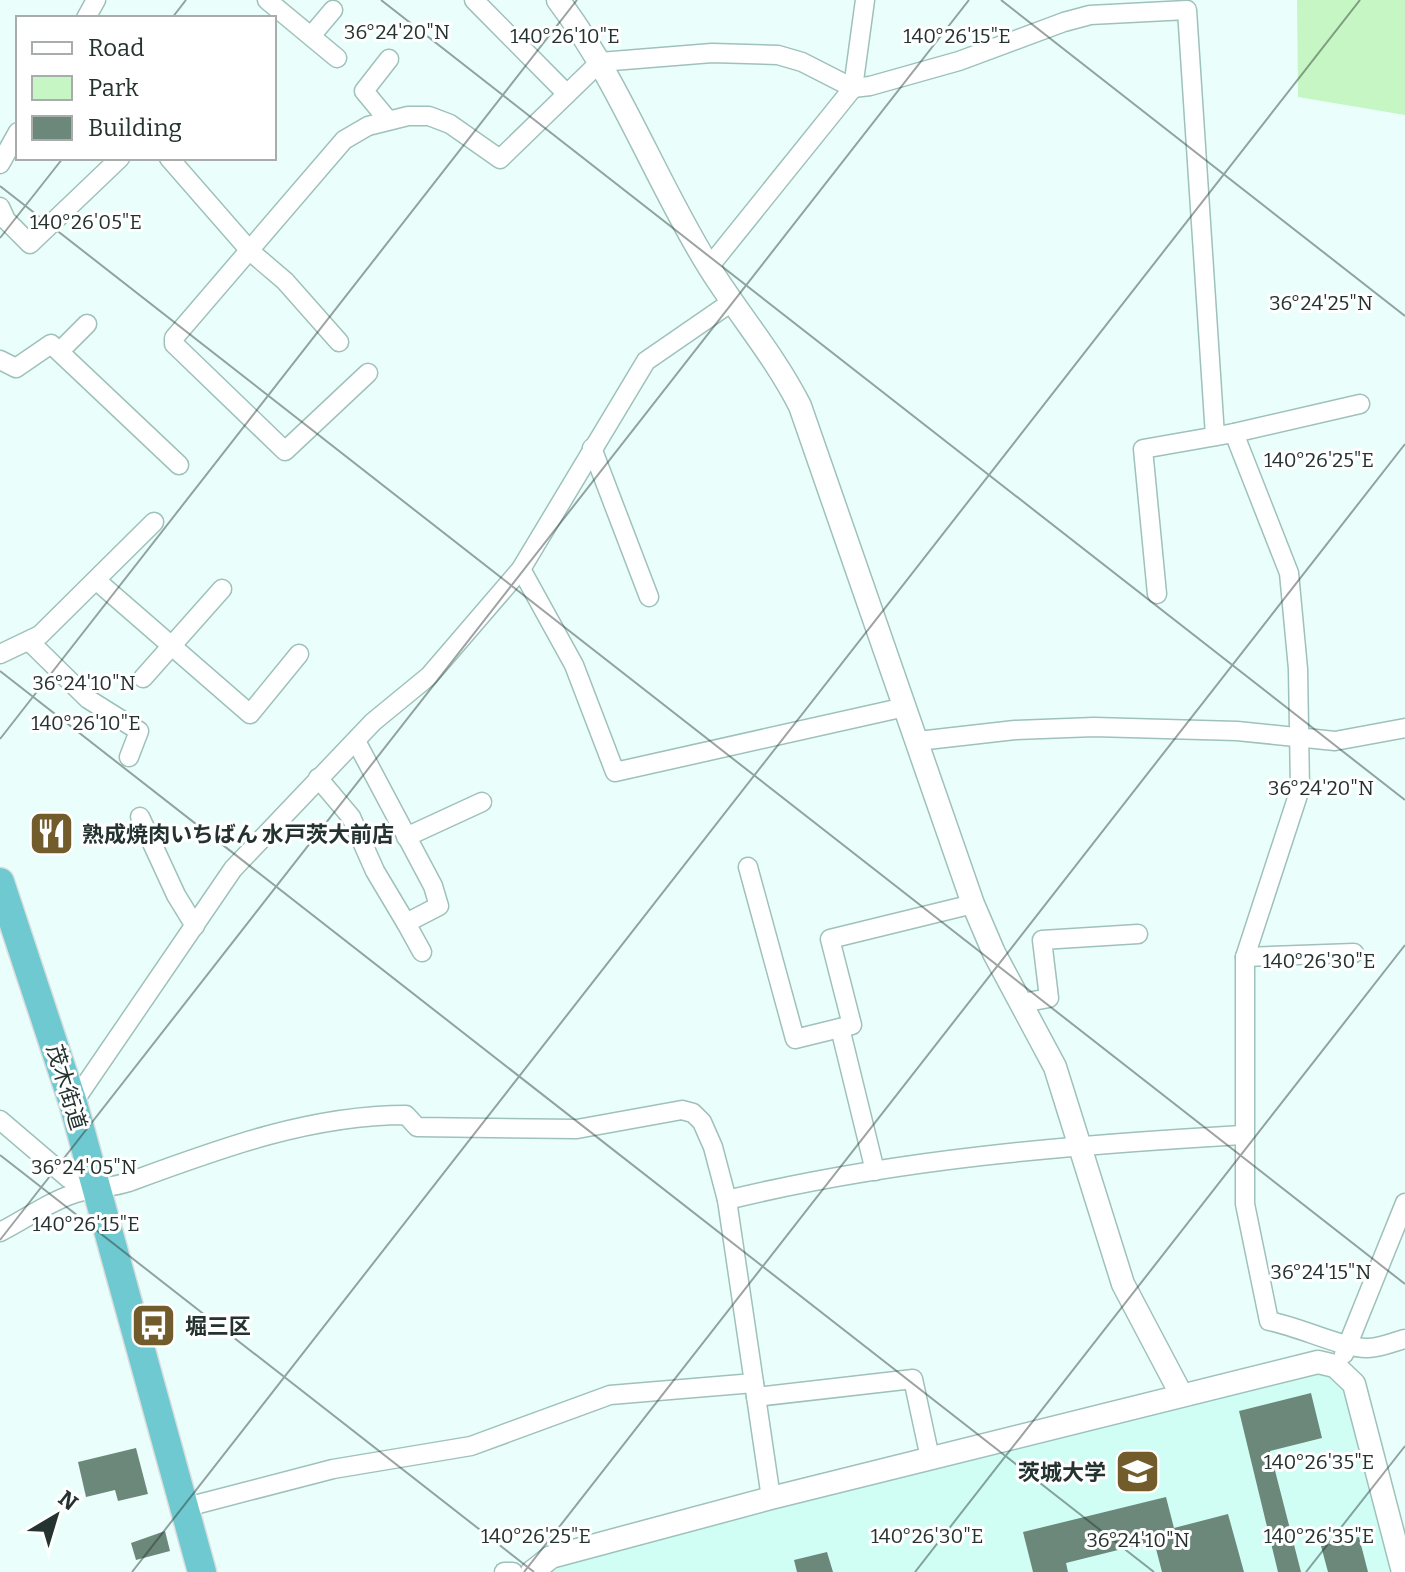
<svg xmlns="http://www.w3.org/2000/svg" width="1405" height="1572" font-family="Bitter,'Noto Sans JP',serif">
	<style>
		.built { fill: #d0fef5 }
		.green { fill: #c6f6c3 }
		.building { fill: #6c887a }
		.lines { fill: none; stroke-linecap: round; stroke-linejoin: round }
		.minor-casing { stroke: #9fc1bb; stroke-width: 21 }
		.tertiary-casing { stroke: #9fc1bb; stroke-width: 25 }
		.trunk-casing { stroke: #dcdede; stroke-width: 31 }
		.minor { stroke: #fff; stroke-width: 18 }
		.tertiary { stroke: #fff; stroke-width: 22 }
		.trunk { stroke: #6ecad0; stroke-width: 28 }
		.ticks { fill: none; stroke: #253330; stroke-width: 2; stroke-opacity: 0.45 }
		.labels { text-anchor: middle; stroke-width: 6; stroke-linejoin: round; paint-order: stroke }
		.poi-label { font-size: 22px; font-weight: bold; fill: #253330; stroke: #fff; text-anchor: start }
		.street-label { font-size: 22px; fill: #253330; stroke: #fff }
		.ticks-label { font-size: 20px; text-anchor: middle; fill: #253330; stroke: #fff; stroke-width: 6; stroke-linejoin: round; paint-order: stroke }
	</style>
	<rect width="100%" height="100%" fill="#eafffb"/>
	<polygon class="built" points="1313,1368 1340,1375 1397,1572 547,1572 554,1561"/>
	<polygon class="green" points="1297,0 1405,0 1405,115 1298,97"/>
	<g class="building">
		<polygon points="1311,1393 1322,1438 1270,1451 1301,1572 1278,1572 1239,1411"/>
		<polygon points="136,1448 148,1494 118,1501 115,1490 86,1497 78,1462"/>
		<polygon points="1166,1497 1174,1528 1228,1514 1244,1572 1162,1572 1154,1541 1066,1563 1068,1572 1033,1572 1023,1532"/>
		<polygon points="165,1531 170,1551 136,1560 131,1543"/>
		<polygon points="1359,1537 1368,1572 1328,1572 1321,1546"/>
		<polygon points="827,1552 833,1572 797,1572 794,1560"/>
	</g>
	<g class="lines">
		<defs>
			<g id="minor">
				<polyline points="267,0 337,58"/>
				<polyline points="474,0 567,94 600,62 712,53 778,55 802,62 853,88 870,86 959,61 1064,22 1090,15 1187,10 1215,436"/>
				<polyline points="86,18 96,0"/>
				<polyline points="311,36 333,10"/>
				<polyline points="388,120 364,91 389,59"/>
				<polyline points="169,158 251,252 285,281 339,342"/>
				<polyline points="0,164 18,132"/>
				<polyline points="0,207 6,220 30,244 120,158"/>
				<polyline points="709,267 853,88 865,0"/>
				<polyline points="60,351 87,324"/>
				<polyline points="0,360 16,368 51,344 179,465"/>
				<polyline points="368,373 285,451 174,344 174,338 344,140 368,126 408,116 429,116 450,124 500,159 567,94"/>
				<path d="M 1234,433 L 1289,573 L 1298,669 L 1300,789 L 1245,957 L 1245,1204 L 1269,1321 C 1298,1326 1344,1349 1368,1348 C 1380,1348 1393,1342 1405,1339"/>
				<polyline points="592,448 649,597"/>
				<polyline points="521,569 574,665 615,772 905,707"/>
				<polyline points="97,581 250,714 299,654"/>
				<polyline points="1157,594 1143,449 1234,433 1360,404"/>
				<polyline points="29,641 88,699 139,731 129,757"/>
				<polyline points="0,654 40,635 154,522"/>
				<polyline points="143,678 222,589"/>
				<polyline points="918,741 1015,730 1094,727 1237,731 1335,741 1405,728"/>
				<polyline points="318,778 351,817 375,871 406,923 439,906 433,886 356,741"/>
				<polyline points="140,817 176,895 195,926"/>
				<polyline points="406,837 482,802"/>
				<polyline points="748,867 795,1039 852,1025 830,939 973,904"/>
				<polyline points="406,923 422,952"/>
				<polyline points="1245,957 1354,953"/>
				<polyline points="1022,1003 1049,998 1042,940 1138,934"/>
				<polyline points="840,1028 875,1171"/>
				<polyline points="73,1103 233,869 373,722 429,676 521,569 646,361 733,301"/>
				<polyline points="0,1120 68,1178 95,1188"/>
				<path d="M 727,1200 C 895,1159 1070,1145 1242,1135"/>
				<path d="M 0,1232 C 24,1220 50,1201 76,1193 C 94,1187 111,1188 129,1182 C 219,1149 309,1115 406,1115 L 417,1127 L 577,1129 L 682,1110 L 693,1113 L 702,1122 L 713,1147 L 727,1200 L 771,1498"/>
				<polyline points="1344,1354 1405,1203"/>
				<polyline points="756,1397 913,1379 930,1458"/>
				<polyline points="183,1508 333,1469 471,1446 610,1395 754,1383"/>
				<polyline points="504,1572 513,1572"/>
			</g>
			<g id="tertiary">
				<path d="M 558,0 C 620,82 655,180 709,267 C 739,315 774,355 800,406 L 973,904 L 994,953 L 1055,1067 L 1123,1284 L 1181,1394"/>
				<polyline points="532,1572 551,1557 771,1498 1318,1362 1335,1366 1354,1384 1403,1572"/>
			</g>
			<polyline id="trunk" points="0,882 73,1103 202,1572"/>
		</defs>
		<use href="#minor" class="minor-casing"/>
		<use href="#tertiary" class="tertiary-casing"/>
		<use href="#trunk" class="trunk-casing"/>
		<use href="#minor" class="minor"/>
		<use href="#tertiary" class="tertiary"/>
		<use href="#trunk" class="trunk"/>
	</g>
	<path class="ticks" d="M 381,0 L 1405,800M 1001,0 L 1405,316M 172,18 L 186,0M 0,186 L 1405,1284M 0,238 L 63,158M 0,671 L 1154,1572M 0,739 L 577,0M 0,1155 L 534,1572M 0,1240 L 969,0M 132,1572 L 1360,0M 524,1572 L 1405,444M 915,1572 L 1405,945M 1306,1572 L 1405,1446"/>
	<defs>
		<symbol id="restaurant-square" viewBox="-11 -11 22 22"><rect x="-9" y="-9" width="18" height="18" rx="4" fill="#735c2c" stroke="#fff"/><path d="M-5-6h1v4h1v-4h1v4h1v-4h1v5L-1.5 .5V6h-2V.5L-5-1ZM5-6V6H3V1.5H1.5Q1.5-4 5-6Z" fill="#fff"/></symbol>
		<symbol id="bus-square" viewBox="-11 -11 22 22"><rect x="-9" y="-9" width="18" height="18" rx="4" fill="#735c2c" stroke="#fff"/><path d="M-5-6H5V4H4V6H2V4H-2V6H-4V4H-5ZM-3.5-4V0h7V-4ZM-3.5 1.2v1.5H-2V1.2ZM2 1.2v1.5H3.5V1.2Z" fill="#fff"/></symbol>
		<symbol id="university-square" viewBox="-11 -11 22 22"><rect x="-9" y="-9" width="18" height="18" rx="4" fill="#735c2c" stroke="#fff"/><path d="M0-5L7-2L0 1L-7-2ZM-4 1L0 2.5L4 1V4Q0 6-4 4Z" fill="#fff"/></symbol>
	</defs>
	<g fill-rule="evenodd">
		<use href="#restaurant-square" x="26" y="808" width="51" height="51"/>
		<use href="#bus-square" x="128" y="1300" width="51" height="51"/>
		<use href="#university-square" x="1112" y="1446" width="51" height="51"/>
	</g>
	<g class="labels">
		<g class="poi-label">
			<text x="82" y="842">熟成焼肉いちばん 水戸茨大前店</text>
			<text x="185" y="1334">堀三区</text>
			<text x="1106" y="1480" text-anchor="end">茨城大学</text>
		</g>
		<g class="street-label">
			<text transform="translate(67 1087) rotate(73)" y="8">茂木街道</text>
		</g>
	</g>
	<g class="ticks-label">
		<text x="397" y="39">36°24'20"N</text>
		<text x="565" y="43">140°26'10"E</text>
		<text x="957" y="43">140°26'15"E</text>
		<text x="86" y="229">140°26'05"E</text>
		<text x="1321" y="310">36°24'25"N</text>
		<text x="1319" y="467">140°26'25"E</text>
		<text x="84" y="690">36°24'10"N</text>
		<text x="86" y="730">140°26'10"E</text>
		<text x="1321" y="795">36°24'20"N</text>
		<text x="1319" y="968">140°26'30"E</text>
		<text x="84" y="1174">36°24'05"N</text>
		<text x="86" y="1231">140°26'15"E</text>
		<text x="1321" y="1279">36°24'15"N</text>
		<text x="1319" y="1469">140°26'35"E</text>
		<text x="536" y="1543">140°26'25"E</text>
		<text x="927" y="1543">140°26'30"E</text>
		<text x="1319" y="1543">140°26'35"E</text>
		<text x="1138" y="1547">36°24'10"N</text>
	</g>
	<rect x="16" y="16" width="260" height="144" fill="#ffffff" stroke="#a8adac" stroke-width="2"/>
	<rect x="32" y="42" width="40" height="12" fill="#ffffff" stroke="#a8adac" stroke-width="2"/>
	<text x="88" y="56" font-size="24" fill="#253330">Road</text>
	<rect x="32" y="76" width="40" height="24" fill="#c6f6c3" stroke="#a8adac" stroke-width="2"/>
	<text x="88" y="96" font-size="24" fill="#253330">Park</text>
	<rect x="32" y="116" width="40" height="24" fill="#6c887a" stroke="#a8adac" stroke-width="2"/>
	<text x="88" y="136" font-size="24" fill="#253330">Building</text>
	<g transform="translate(56 1516) rotate(38)" stroke="#ffffff" stroke-width="6" paint-order="stroke">
	<path d="M0-6L14 30L0 20L-14 30Z" fill="#253330"/>
	<text y="-12" font-size="22" font-weight="bold" text-anchor="middle" fill="#253330">N</text>
	</g>
</svg>
